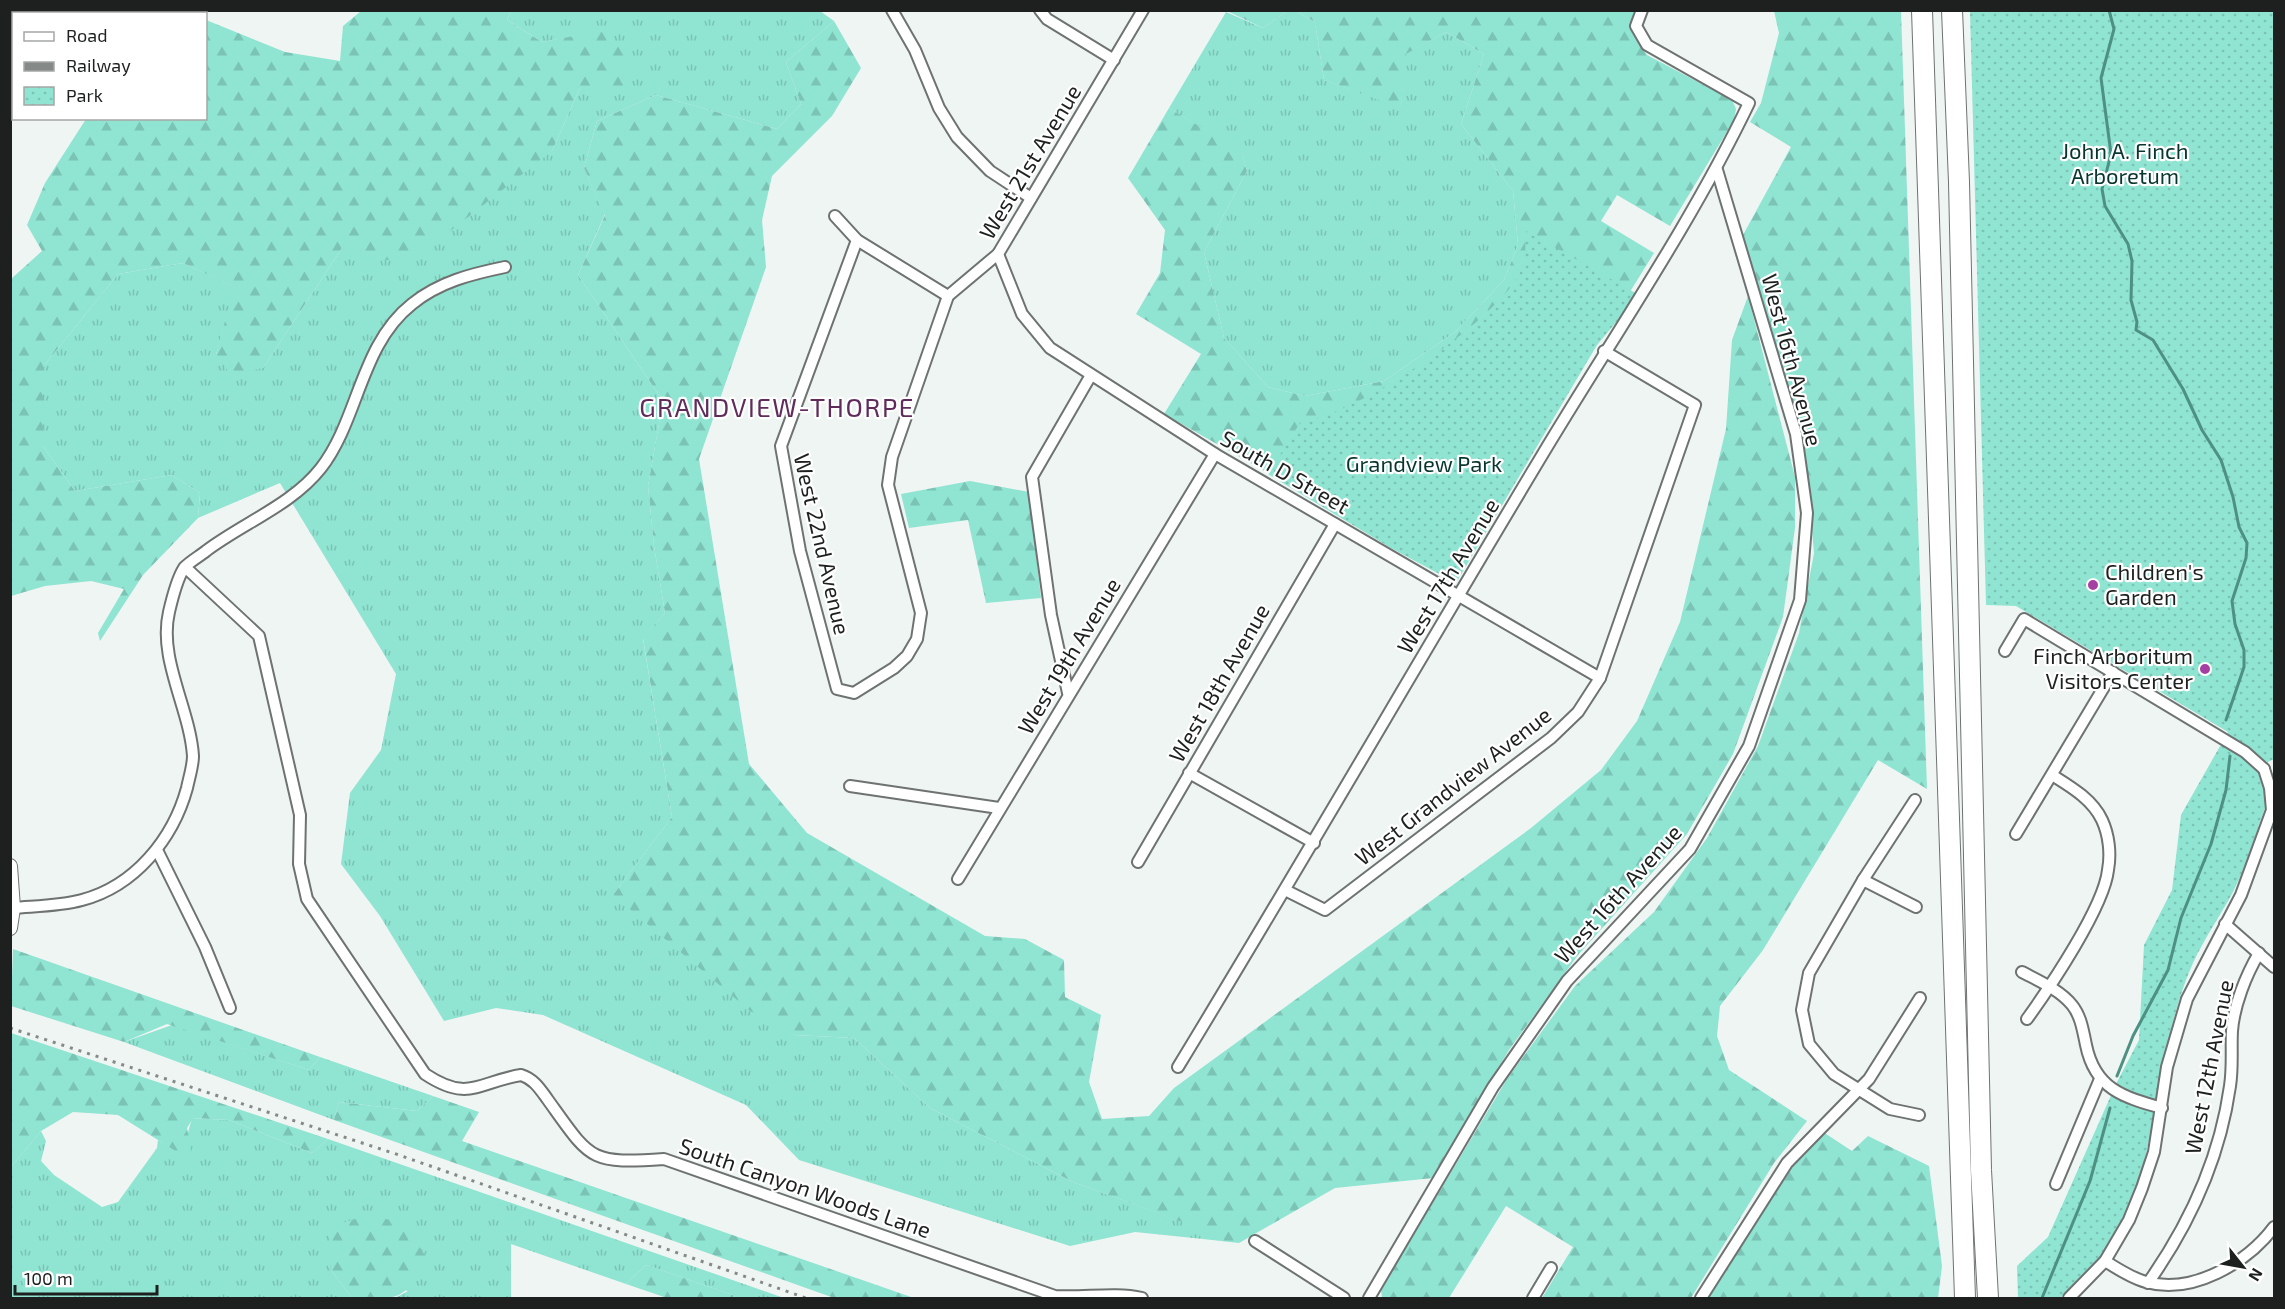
<svg xmlns="http://www.w3.org/2000/svg" width="2285" height="1309" font-family="'Exo 2',sans-serif">
	<style>
		.grass { fill: url(#grass-tufts) }
		.forest { fill: url(#forest-firs) }
		.park { fill: url(#park-dots) }
		.lines { fill: none; stroke-linecap: round; stroke-linejoin: round }
		.stream { stroke: #4e9083; stroke-width: 3 }
		.minor-casing { stroke: #6e7372; stroke-width: 14 }
		.tertiary-casing { stroke: #6e7372; stroke-width: 16 }
		.motorway-casing { stroke: #6e7372; stroke-width: 22 }
		.minor { stroke: #fff; stroke-width: 10 }
		.tertiary { stroke: #fff; stroke-width: 14 }
		.motorway { stroke: #fff; stroke-width: 20 }
		.rail { stroke: #858988; stroke-width: 3; stroke-dasharray: 3 6; stroke-linecap: butt }
		.poi-dot { fill: #a63fa2; stroke: #fff; stroke-width: 2 }
		.labels { text-anchor: middle; stroke-width: 4.5; stroke-linejoin: round; paint-order: stroke }
		.park-label { font-size: 22px; fill: #08362e; stroke: #fff }
		.street-label { font-size: 22px; fill: #1e2020; stroke: #fff }
		.poi-label { font-size: 22px; fill: #1e2020; stroke: #fff; text-anchor: start }
		.quarter-label { font-size: 26px; letter-spacing: 1.5px; fill: #5f2c5c; stroke: #fff }
	</style>
	<defs>
		<pattern id="grass-tufts" width="24" height="20" patternUnits="userSpaceOnUse" patternTransform="scale(1.5)"><rect width="24" height="20" fill="#8fe4d2"/><path d="M3 7l-1-3M5 7V3M7 7l1-3M15 17l-1-3M17 17v-4M19 17l1-3" fill="none" stroke="#7bc3b4"/></pattern>
		<pattern id="forest-firs" width="22" height="20" patternUnits="userSpaceOnUse" patternTransform="scale(1.5)"><rect width="22" height="20" fill="#8fe4d2"/><path d="M5 1l3.5 6h-7zM16 11l3.5 6h-7z" fill="#7bc3b4"/></pattern>
		<pattern id="park-dots" width="8" height="8" patternUnits="userSpaceOnUse" patternTransform="scale(1.5)"><rect width="8" height="8" fill="#8fe4d2"/><path d="M2 2h.1M6 6h.1" fill="none" stroke="#7bc3b4" stroke-width="1.8" stroke-linecap="round"/></pattern>
	</defs>
	<rect width="100%" height="100%" fill="#eff5f3"/>
	<g class="grass">
		<polygon points="511,11 820,11 834,21 786,62 801,104 777,129 656,95 597,121 584,168 605,214 578,275 663,401 648,486 654,546 665,613 643,639 672,817 613,895 794,1035 854,1038 930,1108 1073,1182 1199,1228 1203,1239 1135,1232 1070,1246 799,1160 746,1105 543,1015 496,1008 444,1021 380,916 341,864 350,793 381,750 396,674 280,483 198,518 200,493 172,475 75,491 43,446 43,367 118,274 183,263 235,287 216,355 263,368 342,248 552,151 580,88 600,32 542,42 507,20"/>
		<polygon points="1287,11 1296,11 1315,22 1324,80 1401,107 1405,54 1446,32 1484,54 1461,124 1513,191 1518,245 1504,280 1455,332 1384,381 1305,396 1268,387 1224,338 1204,252 1247,171 1242,153 1169,108 1226,12 1263,28"/>
		<polygon points="172,1025 309,1070 320,1057 433,1096 417,1111 339,1102 334,1120 124,1042"/>
		<polygon points="192,1118 229,1120 312,1153 328,1139 784,1298 733,1298 733,1295 646,1265 626,1284 511,1244 511,1298 395,1298 408,1291 331,1270 352,1298 11,1298 11,1167 41,1131 46,1141 41,1161 54,1175 102,1207 118,1202 157,1148 158,1140 182,1154"/>
	</g>
	<g class="forest">
		<polygon points="361,11 511,11 507,20 542,42 600,31 629,53 623,88 580,88 552,151 407,265 342,248 263,368 231,375 216,355 234,287 183,263 118,274 43,367 43,446 75,491 172,475 200,493 198,518 143,575 100,641 98,633 124,589 91,581 45,586 11,596 11,279 42,251 27,225 45,183 86,119 206,118 206,20 285,52 340,61 343,26"/>
		<polygon points="1227,11 1227,10 1287,11 1263,28"/>
		<polygon points="1296,11 1636,11 1635,36 1647,55 1732,100 1736,109 1734,120 1670,226 1617,195 1601,221 1654,253 1597,345 1391,548 1321,503 1164,414 1201,354 1136,314 1160,273 1165,230 1128,178 1169,108 1242,152 1247,171 1204,252 1224,338 1268,387 1305,396 1384,381 1455,332 1504,280 1518,245 1513,191 1461,124 1484,54 1446,32 1406,54 1401,108 1324,80 1315,22"/>
		<polygon points="1774,11 1901,11 1927,789 1878,760 1763,950 1720,1006 1717,1036 1729,1070 1807,1121 1774,1163 1691,1298 1542,1298 1573,1247 1506,1206 1449,1298 1382,1298 1381,1289 1507,1079 1575,986 1654,912 1707,838 1758,746 1799,633 1814,553 1804,440 1743,235 1791,147 1750,122 1761,103 1779,33"/>
		<polygon points="834,21 861,68 832,116 772,176 762,220 766,267 699,459 749,764 807,833 985,936 1025,939 1064,960 1065,997 1101,1015 1089,1082 1102,1119 1149,1116 1174,1088 1531,828 1601,770 1637,721 1680,622 1726,429 1732,340 1748,296 1795,477 1795,528 1783,617 1733,754 1687,834 1578,955 1509,1050 1433,1178 1335,1188 1239,1243 1203,1239 1198,1228 1073,1182 930,1108 854,1038 794,1035 749,1010 613,895 672,817 643,638 665,613 654,546 648,486 663,401 578,275 605,215 584,168 597,121 656,95 777,129 801,104 786,62"/>
		<polygon points="970,481 1029,492 1041,598 986,603 968,520 909,528 901,494"/>
		<polygon points="13,949 320,1057 309,1070 167,1024 124,1042 11,1006"/>
		<polygon points="11,1033 328,1139 312,1153 229,1120 193,1118 187,1128 191,1150 182,1155 118,1115 73,1112 41,1131 11,1167"/>
		<polygon points="433,1096 479,1112 462,1141 914,1298 834,1298 334,1120 339,1102 417,1111"/>
		<polygon points="1823,1132 1852,1151 1868,1136 1929,1166 1942,1266 1938,1298 1708,1298 1793,1160"/>
		<path d="M 368,1215 L 404,1223 L 428,1260 C 401,1302 401,1299 352,1298 L 331,1270 L 329,1227 Z"/>
		<polygon points="646,1265 733,1295 733,1298 667,1298 626,1284"/>
	</g>
	<g class="park">
		<path d="M 1970,11 L 2274,11 L 2274,759 L 2268,762 L 2260,776 C 2264,785 2267,793 2266,803 C 2265,811 2260,820 2258,828 C 2251,850 2243,872 2233,892 C 2220,916 2204,939 2193,963 C 2157,1043 2162,1134 2126,1213 C 2109,1248 2089,1274 2060,1298 L 2018,1298 L 2017,1266 L 2048,1237 L 2117,1082 L 2139,1040 L 2144,945 L 2172,890 L 2181,815 L 2228,732 L 2016,606 L 1986,605 Z"/>
		<path d="M 1526,231 L 1639,295 L 1597,345 L 1456,583 L 1391,548 L 1268,474 L 1301,421 C 1352,419 1511,313 1524,263 C 1526,253 1525,241 1526,231 Z"/>
	</g>
	<g class="lines">
		<g class="stream">
			<polyline points="2109,10 2114,29 2101,78 2111,154 2102,189 2105,206 2128,244 2132,261 2131,300 2137,322 2136,330 2153,340 2183,389 2202,430 2221,460 2233,497 2239,527 2247,543 2246,558 2232,601 2235,624 2244,650 2244,667 2226,720"/>
			<polyline points="2117,1076 2133,1036 2168,970 2181,918 2211,844 2226,790 2230,756"/>
			<polyline points="2042,1298 2090,1181 2110,1108"/>
		</g>
		<defs>
			<g id="minor">
				<polyline points="892,10 915,50 939,108 957,137 990,171 1031,198"/>
				<polyline points="1040,10 1047,19 1114,60"/>
				<polyline points="835,216 857,240 948,296"/>
				<polyline points="857,240 781,446 800,551 837,689 854,693 894,668 907,656 917,639 921,613 888,485 892,457 948,296 998,254 1143,10"/>
				<polyline points="998,254 1022,314 1050,348 1215,454 1600,678"/>
				<path d="M 185,567 L 259,636 L 300,815 L 299,864 L 307,899 L 425,1074 C 469,1103 478,1082 521,1075 C 534,1079 540,1089 548,1100 C 591,1160 589,1164 664,1159 L 1055,1296 C 1084,1298 1114,1292 1142,1298"/>
				<polyline points="2005,651 2024,619 2245,752 2264,769"/>
				<polyline points="1068,693 1051,615 1032,477 1091,375"/>
				<polyline points="1189,773 1314,843"/>
				<polyline points="850,786 999,808"/>
				<polyline points="1915,800 1863,880 1809,973 1802,1010 1809,1044 1834,1074 1890,1109 1919,1115"/>
				<polyline points="2016,834 2113,672"/>
				<polyline points="157,850 205,947 230,1008"/>
				<polyline points="1138,862 1335,524"/>
				<polyline points="958,879 1215,454"/>
				<polyline points="1863,880 1916,907"/>
				<polyline points="1285,890 1325,910 1551,738 1578,712 1600,678 1695,405 1604,351"/>
				<path d="M 13,908 C 36,906 60,906 82,900 C 135,886 173,839 187,788 C 189,778 193,766 193,756 C 190,709 158,659 169,612 C 172,599 177,579 184,568 C 189,562 200,556 206,551 C 243,523 292,505 321,468 C 359,419 360,345 412,304 C 439,282 471,274 505,267"/>
				<polyline points="2225,924 2274,967"/>
				<path d="M 2022,972 C 2039,981 2060,990 2072,1005 C 2081,1016 2083,1031 2086,1045 C 2095,1089 2123,1097 2162,1108"/>
				<path d="M 2027,1019 C 2050,987 2104,907 2108,870 C 2111,854 2109,835 2102,820 C 2092,799 2071,787 2052,775"/>
				<path d="M 1178,1067 C 1301,865 1419,660 1541,457 C 1611,340 1690,226 1749,103 L 1647,45 L 1636,26 L 1642,10"/>
				<polyline points="2056,1184 2100,1079"/>
				<polyline points="1255,1241 1344,1298"/>
				<path d="M 2105,1261 C 2118,1269 2131,1278 2146,1282 C 2192,1295 2247,1263 2274,1227"/>
				<path d="M 2148,1283 C 2189,1225 2220,1157 2230,1086 C 2233,1067 2231,1049 2232,1031 C 2234,1005 2246,975 2259,953"/>
				<polyline points="1369,1298 1493,1087 1567,981 1690,849 1749,746 1800,600 1807,513 1796,434 1717,170"/>
				<polyline points="1533,1298 1551,1268"/>
				<polyline points="1701,1298 1787,1163 1869,1079 1920,998"/>
				<polyline points="2069,1298 2105,1261 2129,1220 2142,1188 2154,1152 2167,1067 2187,999 2241,895 2272,810 2270,788 2264,769"/>
			</g>
			<polyline id="tertiary" points="10,866 13,908 10,928"/>
			<g id="motorway">
				<polyline points="1922,10 1965,1298"/>
				<polyline points="1952,10 1959,182 1981,1170 1988,1298"/>
			</g>
		</defs>
		<use href="#minor" class="minor-casing"/>
		<use href="#tertiary" class="tertiary-casing"/>
		<use href="#motorway" class="motorway-casing"/>
		<use href="#minor" class="minor"/>
		<use href="#tertiary" class="tertiary"/>
		<use href="#motorway" class="motorway"/>
		<polyline class="rail" points="10,1028 399,1155 806,1298"/>
	</g>
	<g class="poi-dot">
		<circle cx="2093" cy="585" r="6"/>
		<circle cx="2205" cy="669" r="6"/>
	</g>
	<g class="labels">
		<g class="park-label">
			<text x="2125" y="159">John A. Finch<tspan x="2125" dy="25">Arboretum</tspan></text>
			<text x="1424" y="472">Grandview Park</text>
		</g>
		<g class="street-label">
			<text transform="translate(1030 162) rotate(-59)" y="8">West 21st Avenue</text>
			<text transform="translate(1792 360) rotate(75)" y="8">West 16th Avenue</text>
			<text transform="translate(1285 472) rotate(30)" y="8">South D Street</text>
			<text transform="translate(822 544) rotate(77)" y="8">West 22nd Avenue</text>
			<text transform="translate(1448 576) rotate(-59)" y="8">West 17th Avenue</text>
			<text transform="translate(1069 656) rotate(-59)" y="8">West 19th Avenue</text>
			<text transform="translate(1219 683) rotate(-60)" y="8">West 18th Avenue</text>
			<text transform="translate(1453 786) rotate(-38)" y="8">West Grandview Avenue</text>
			<text transform="translate(1618 894) rotate(-48)" y="8">West 16th Avenue</text>
			<text transform="translate(2209 1067) rotate(-79)" y="8">West 12th Avenue</text>
			<text transform="translate(805 1188) rotate(19)" y="8">South Canyon Woods Lane</text>
		</g>
		<g class="poi-label">
			<text x="2105" y="580">Children's<tspan x="2105" dy="25">Garden</tspan></text>
			<text x="2193" y="664" text-anchor="end">Finch Arboritum<tspan x="2193" dy="25">Visitors Center</tspan></text>
		</g>
		<g class="quarter-label">
			<text x="777" y="417">GRANDVIEW-THORPE</text>
		</g>
	</g>
	<rect width="2285" height="1309" fill="none" stroke="#1e2020" stroke-width="24"/>
	<rect x="12" y="12" width="195" height="108" fill="#ffffff" stroke="#a5a6a6" stroke-width="1.5"/>
	<rect x="24" y="32" width="30" height="9" fill="#ffffff" stroke="#a5a6a6" stroke-width="1.5"/>
	<text x="66" y="42" font-size="18" fill="#1e2020">Road</text>
	<rect x="24" y="62" width="30" height="9" fill="#858988" stroke="#a5a6a6" stroke-width="1.5"/>
	<text x="66" y="72" font-size="18" fill="#1e2020">Railway</text>
	<rect x="24" y="87" width="30" height="18" fill="url(#park-dots)" stroke="#a5a6a6" stroke-width="1.5"/>
	<text x="66" y="102" font-size="18" fill="#1e2020">Park</text>
	<g transform="translate(2243 1267) rotate(121)" stroke="#ffffff" stroke-width="4.5" paint-order="stroke">
	<path d="M0-4.5L10 22L0 15L-10 22Z" fill="#1e2020"/>
	<text y="-9" font-size="16" font-weight="bold" text-anchor="middle" fill="#1e2020">N</text>
	</g>
	<path d="M15 1285v9h142v-9" fill="none" stroke="#1e2020" stroke-width="3"/>
	<text x="24" y="1285" font-size="18" fill="#1e2020" stroke="#ffffff" stroke-width="4.5" paint-order="stroke">100 m</text>
</svg>
